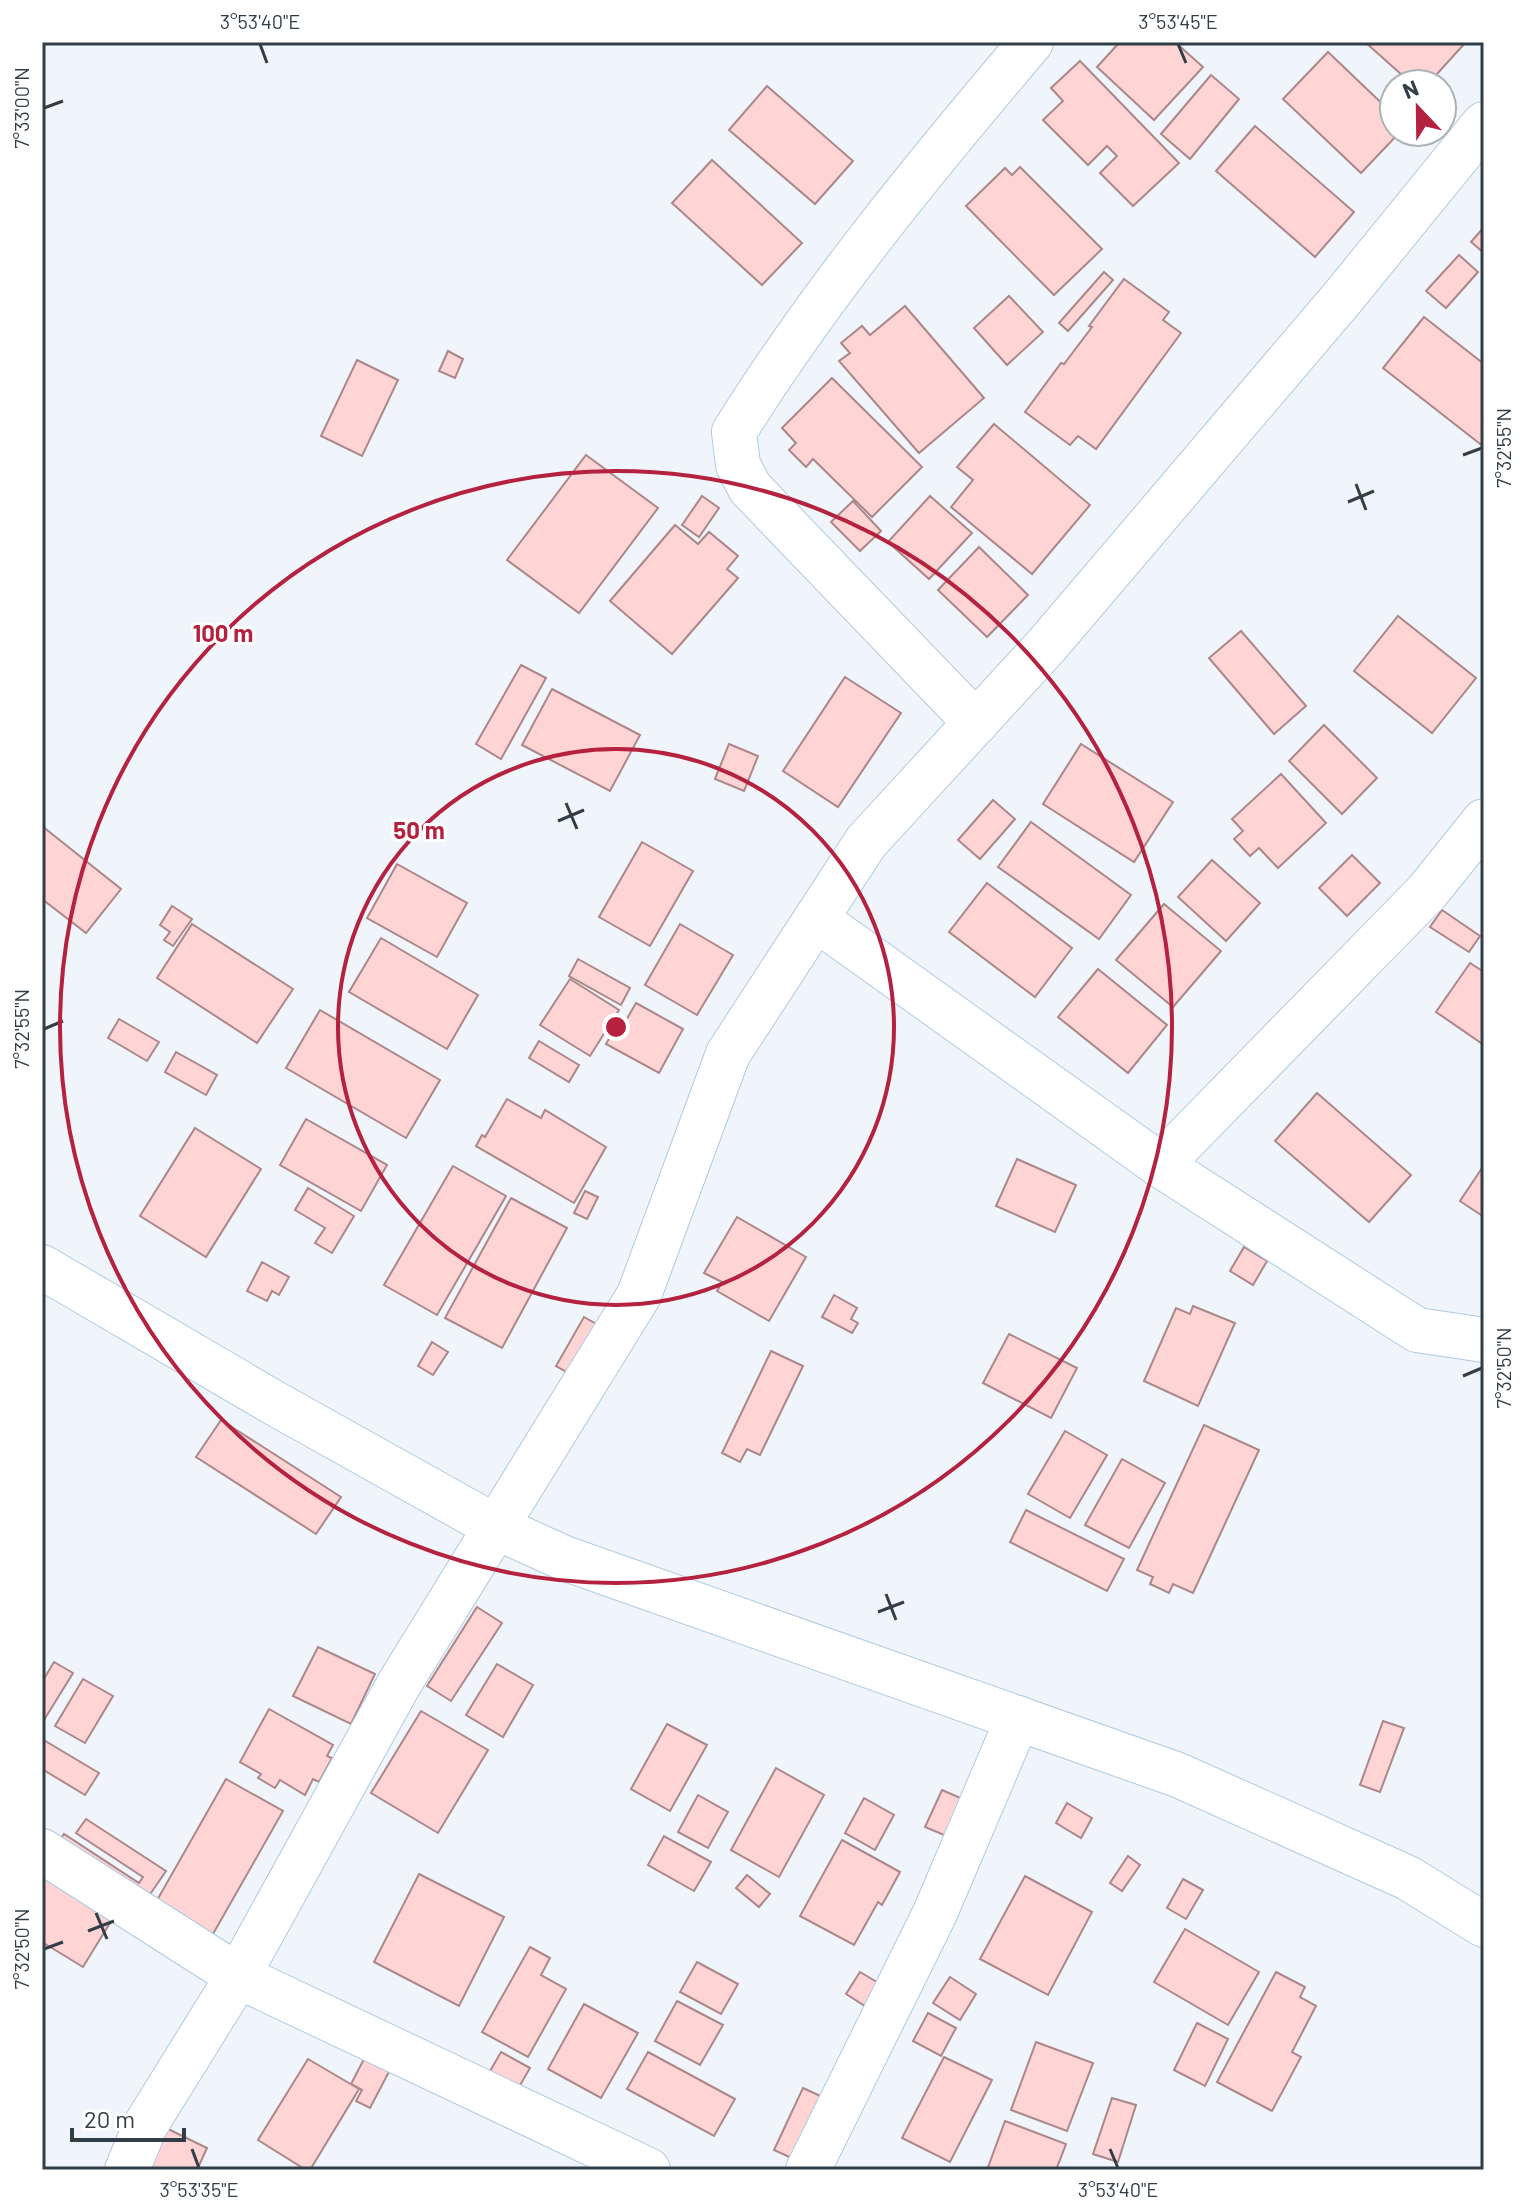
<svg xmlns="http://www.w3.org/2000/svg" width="1526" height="2212" font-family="Barlow,sans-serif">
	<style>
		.building { fill: #fed4d5; stroke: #ac8789; stroke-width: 2 }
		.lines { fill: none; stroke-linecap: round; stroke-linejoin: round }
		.minor-casing { stroke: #afcbe3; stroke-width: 46 }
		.major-casing { stroke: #afcbe3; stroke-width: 46 }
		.minor { stroke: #fff; stroke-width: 44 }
		.major { stroke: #fff; stroke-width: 44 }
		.ticks { fill: none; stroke: #323e47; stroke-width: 3 }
		.ring { fill: none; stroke: #b42240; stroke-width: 4 }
		.centre { fill: #b42240; stroke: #fff; stroke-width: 4 }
		.ring-label { font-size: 24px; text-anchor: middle; font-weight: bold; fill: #b42240; stroke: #fff; stroke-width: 6; stroke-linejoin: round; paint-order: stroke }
		.neatline { fill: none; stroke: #323e47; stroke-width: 3 }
		.ticks-label { font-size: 20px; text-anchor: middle; fill: #323e47 }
	</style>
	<rect width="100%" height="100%" fill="#eff5fa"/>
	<g class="building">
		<polygon points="1116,42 1175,42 1203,67 1154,120 1097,67 1118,44"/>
		<polygon points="1365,42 1464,42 1465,43 1428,84 1412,84"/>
		<polygon points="1328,52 1394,115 1394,132 1400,132 1361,173 1283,99"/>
		<polygon points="1080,61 1179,163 1133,206 1100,173 1117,156 1107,146 1088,165 1043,120 1063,101 1051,88"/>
		<polygon points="1211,75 1239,99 1190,159 1161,134"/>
		<polygon points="767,86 853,161 815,204 729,130"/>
		<polygon points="1255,126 1354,212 1315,257 1216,171"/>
		<polygon points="712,160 802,243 762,285 672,203"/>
		<polygon points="1020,167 1102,249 1054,295 966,206 1005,168 1012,175"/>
		<polygon points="1484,227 1484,253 1471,242"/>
		<polygon points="1459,255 1478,272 1446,308 1426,291"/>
		<polygon points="1104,272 1113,280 1068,331 1059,323"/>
		<polygon points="1124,279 1169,312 1163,320 1181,333 1096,449 1078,436 1070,445 1025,412 1061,363 1064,364 1092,327 1089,326"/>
		<polygon points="1009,296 1043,332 1007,365 974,328"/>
		<polygon points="905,306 984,398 919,453 839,361 850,353 841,343 862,326 870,335"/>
		<polygon points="1424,317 1484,364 1484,447 1383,368"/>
		<polygon points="448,351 463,359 455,378 439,371"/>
		<polygon points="357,360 398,380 362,456 321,436"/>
		<polygon points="832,378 922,467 872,517 813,459 806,467 789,450 796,443 782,428"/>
		<polygon points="994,424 1090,505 1032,574 951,507 973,480 957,467"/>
		<polygon points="586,455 658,508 579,613 507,560"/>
		<polygon points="702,496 719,508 699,537 682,525"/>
		<polygon points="930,496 972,533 929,579 888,542"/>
		<polygon points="853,501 881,531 860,551 831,522"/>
		<polygon points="675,525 698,544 709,532 738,556 727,569 738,578 672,654 610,601"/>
		<polygon points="979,547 1028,595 987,637 938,590"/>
		<polygon points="1398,616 1476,678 1432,733 1354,671"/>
		<polygon points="1241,631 1306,706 1274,734 1209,658"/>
		<polygon points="521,665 546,678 501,759 476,744"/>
		<polygon points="845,677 901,713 838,807 783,771"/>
		<polygon points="552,689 640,735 610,791 522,745"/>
		<polygon points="1324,725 1377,778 1342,814 1289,761"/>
		<polygon points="729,744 758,756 744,791 715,779"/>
		<polygon points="1081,744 1173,802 1134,862 1043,804"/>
		<polygon points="1281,774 1326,823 1278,868 1259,848 1250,856 1234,839 1243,831 1232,819"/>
		<polygon points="993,800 1015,819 980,859 958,840"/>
		<polygon points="1031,822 1131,895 1099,939 998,867"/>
		<polygon points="42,826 121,889 86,933 42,899"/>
		<polygon points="642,842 693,871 650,946 599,917"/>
		<polygon points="1352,855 1380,883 1347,916 1319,888"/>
		<polygon points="1212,860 1260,903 1226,941 1178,897"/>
		<polygon points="397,864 467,903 437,957 367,918"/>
		<polygon points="987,883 1072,948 1035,997 949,932"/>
		<polygon points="1164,904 1221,951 1173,1007 1116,960"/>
		<polygon points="172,906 192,919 173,946 164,940 170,932 160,925"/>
		<polygon points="1442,910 1480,936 1469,952 1430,927"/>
		<polygon points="192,924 293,989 257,1043 157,978"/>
		<polygon points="680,924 733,955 697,1015 645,985"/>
		<polygon points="381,938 478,995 447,1049 349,992"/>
		<polygon points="578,959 630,988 621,1005 569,976"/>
		<polygon points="1470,963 1484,972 1484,1045 1436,1012"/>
		<polygon points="1098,969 1167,1025 1128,1073 1058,1017"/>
		<polygon points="570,979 619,1010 590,1056 540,1025"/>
		<polygon points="636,1003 683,1029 659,1073 606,1044 620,1019 625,1022"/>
		<polygon points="320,1010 440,1080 406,1138 286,1068"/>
		<polygon points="119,1019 159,1042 147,1061 108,1038"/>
		<polygon points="539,1041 579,1065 569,1082 529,1058"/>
		<polygon points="176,1052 217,1075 206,1095 165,1072"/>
		<polygon points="1317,1093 1411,1175 1369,1222 1275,1141"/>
		<polygon points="507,1099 541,1118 545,1110 606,1147 574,1203 476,1146 482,1135 485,1137"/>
		<polygon points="306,1119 387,1165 361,1211 280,1165"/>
		<polygon points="195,1128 261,1169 206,1257 140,1216"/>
		<polygon points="1017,1159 1076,1185 1055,1232 996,1206"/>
		<polygon points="1484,1165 1484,1217 1460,1201"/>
		<polygon points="453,1166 506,1196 437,1315 384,1285"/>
		<polygon points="308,1188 354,1216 332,1253 315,1243 325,1228 295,1210"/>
		<polygon points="585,1191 598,1197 587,1219 574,1213"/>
		<polygon points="511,1198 567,1228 502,1348 445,1318"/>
		<polygon points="737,1217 806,1257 769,1321 717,1291 722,1282 704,1273"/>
		<polygon points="1244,1247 1267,1261 1253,1285 1230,1271"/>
		<polygon points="262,1262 289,1277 279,1295 272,1291 267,1301 247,1291"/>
		<polygon points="834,1295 857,1308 851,1319 858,1323 852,1333 822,1317"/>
		<polygon points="1193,1306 1235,1323 1198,1406 1144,1381 1176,1308 1190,1314"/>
		<polygon points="584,1317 607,1330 579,1379 556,1366"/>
		<polygon points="1009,1334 1077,1368 1051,1418 983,1383"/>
		<polygon points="432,1342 448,1352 433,1375 418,1366"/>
		<polygon points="771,1351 803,1366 760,1455 747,1449 740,1462 722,1453"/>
		<polygon points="221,1420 341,1497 316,1534 196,1457"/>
		<polygon points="1204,1425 1259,1450 1193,1593 1173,1584 1169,1593 1150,1584 1153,1577 1137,1570"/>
		<polygon points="1065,1431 1107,1455 1070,1518 1028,1494"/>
		<polygon points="1122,1459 1165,1483 1129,1548 1085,1525"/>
		<polygon points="1026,1510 1124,1559 1107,1591 1010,1542"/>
		<polygon points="477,1607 502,1623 451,1701 427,1686"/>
		<polygon points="318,1647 375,1674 351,1724 293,1696"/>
		<polygon points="54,1662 73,1673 44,1720 42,1719 42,1682"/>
		<polygon points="497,1664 533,1685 503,1737 466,1715"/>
		<polygon points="83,1679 113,1696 85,1743 55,1726"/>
		<polygon points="269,1709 333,1745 327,1756 332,1758 319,1782 313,1779 305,1795 280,1780 275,1788 258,1778 261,1774 240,1762"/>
		<polygon points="421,1711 488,1750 438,1833 371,1793"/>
		<polygon points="1383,1721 1404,1728 1380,1792 1360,1785"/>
		<polygon points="667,1724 707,1745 670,1811 631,1789"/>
		<polygon points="42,1739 99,1773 85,1795 42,1769"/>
		<polygon points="776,1768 824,1795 779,1877 731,1850"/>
		<polygon points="226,1779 283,1811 213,1934 156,1902"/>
		<polygon points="942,1790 972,1803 956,1840 925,1827"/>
		<polygon points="698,1795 728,1812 708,1848 678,1832"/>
		<polygon points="864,1798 894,1815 875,1850 845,1833"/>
		<polygon points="1067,1803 1092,1818 1081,1838 1056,1823"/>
		<polygon points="86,1819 166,1871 142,1906 54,1849 64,1834 139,1883 143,1877 76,1833"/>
		<polygon points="664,1836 711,1862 694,1891 648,1865"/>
		<polygon points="842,1840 900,1872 882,1905 878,1902 854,1945 800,1916"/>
		<polygon points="1128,1856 1140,1865 1122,1891 1110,1883"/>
		<polygon points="42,1873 113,1918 83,1967 42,1942"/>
		<polygon points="419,1874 504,1917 459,2006 374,1962"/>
		<polygon points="747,1875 770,1894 759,1907 736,1888"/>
		<polygon points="1025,1876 1092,1912 1048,1995 980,1959"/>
		<polygon points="1183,1879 1203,1890 1186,1919 1167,1908"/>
		<polygon points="1185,1929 1259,1972 1228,2025 1154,1982"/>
		<polygon points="530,1947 550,1958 541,1975 566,1989 528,2057 482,2032"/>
		<polygon points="697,1962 738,1984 721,2014 680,1992"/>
		<polygon points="860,1972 887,1988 873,2011 846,1994"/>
		<polygon points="1276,1972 1305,1987 1300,1997 1316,2006 1292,2052 1301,2057 1272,2111 1217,2082"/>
		<polygon points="950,1977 976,1994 960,2020 933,2003"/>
		<polygon points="677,2001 723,2025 700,2065 655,2041"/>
		<polygon points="584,2004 638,2033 601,2098 548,2069"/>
		<polygon points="928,2013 956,2028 941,2056 913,2041"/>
		<polygon points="1197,2023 1228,2039 1205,2086 1174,2070"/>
		<polygon points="1036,2042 1093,2063 1067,2131 1011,2110"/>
		<polygon points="501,2052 530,2068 515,2094 486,2078"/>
		<polygon points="648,2052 735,2099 714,2136 627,2089"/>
		<polygon points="366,2055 391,2068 370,2108 356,2101 362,2090 351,2084"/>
		<polygon points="944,2057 992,2080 950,2162 902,2138"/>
		<polygon points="308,2059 359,2089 310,2170 306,2170 258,2140"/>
		<polygon points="803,2088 827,2099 798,2161 774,2150"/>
		<polygon points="1112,2098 1136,2105 1118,2162 1093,2154"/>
		<polygon points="1005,2121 1066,2144 1056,2170 987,2170"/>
		<polygon points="164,2127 207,2148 197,2170 157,2170 145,2164"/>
	</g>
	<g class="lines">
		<defs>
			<g id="minor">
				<path d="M 976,723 L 750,488 L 738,465 L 734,432 C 821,293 925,167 1031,42"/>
				<polyline points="816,919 1160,1165 1417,1330 1484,1340"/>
				<polyline points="1160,1165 1427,892 1484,821"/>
				<polyline points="42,1851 238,1976 648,2170"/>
				<polyline points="127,2170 145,2126 238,1976 399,1684 639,1295 728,1054 866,842 1047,645 1344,296 1484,124"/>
				<polyline points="808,2170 935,1913 1018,1718"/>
			</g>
			<polyline id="major" points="42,1267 276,1404 498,1528 564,1558 1178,1775 1408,1878 1484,1925"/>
		</defs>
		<use href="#minor" class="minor-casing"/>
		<use href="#major" class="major-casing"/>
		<use href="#minor" class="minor"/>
		<use href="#major" class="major"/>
	</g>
	<path class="ticks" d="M 260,44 L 267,63M 1178,44 L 1186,63M 44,108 L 63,101M 1463,455 L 1482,448M 1356,484 L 1366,510M 1348,502 L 1374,491M 566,803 L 577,829M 558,821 L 584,810M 44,1029 L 63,1021M 1463,1376 L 1482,1368M 886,1594 L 896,1620M 878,1612 L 904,1602M 96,1913 L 107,1939M 88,1931 L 114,1921M 44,1949 L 63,1942M 192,2149 L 199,2168M 1110,2149 L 1118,2168"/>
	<g class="ring">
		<circle cx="616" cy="1027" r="278"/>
		<circle cx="616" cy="1027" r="556"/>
	</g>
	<circle cx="616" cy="1027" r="12" class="centre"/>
	<g class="ring-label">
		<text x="223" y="642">100 m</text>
		<text x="419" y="839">50 m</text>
	</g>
	<rect width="1526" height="2212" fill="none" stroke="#ffffff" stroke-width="88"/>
	<g transform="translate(1418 108) rotate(338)"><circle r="38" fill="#ffffff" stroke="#adb2b5" stroke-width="2"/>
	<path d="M0-6L14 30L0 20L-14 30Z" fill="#b42240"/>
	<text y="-12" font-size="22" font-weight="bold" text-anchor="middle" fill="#323e47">N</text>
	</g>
	<path d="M72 2128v12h112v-12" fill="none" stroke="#323e47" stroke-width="4"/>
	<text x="84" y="2128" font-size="24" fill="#323e47" stroke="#ffffff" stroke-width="6" paint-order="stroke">20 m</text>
	<rect x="44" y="44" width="1438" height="2124" class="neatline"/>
	<g class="ticks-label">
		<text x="260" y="29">3°53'40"E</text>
		<text x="1178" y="29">3°53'45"E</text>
		<text transform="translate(22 108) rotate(-90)" y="7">7°33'00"N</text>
		<text transform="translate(1504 448) rotate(-90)" y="7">7°32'55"N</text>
		<text transform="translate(22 1029) rotate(-90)" y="7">7°32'55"N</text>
		<text transform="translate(1504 1368) rotate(-90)" y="7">7°32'50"N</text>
		<text transform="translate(22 1949) rotate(-90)" y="7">7°32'50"N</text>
		<text x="199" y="2197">3°53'35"E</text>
		<text x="1118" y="2197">3°53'40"E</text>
	</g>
</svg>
